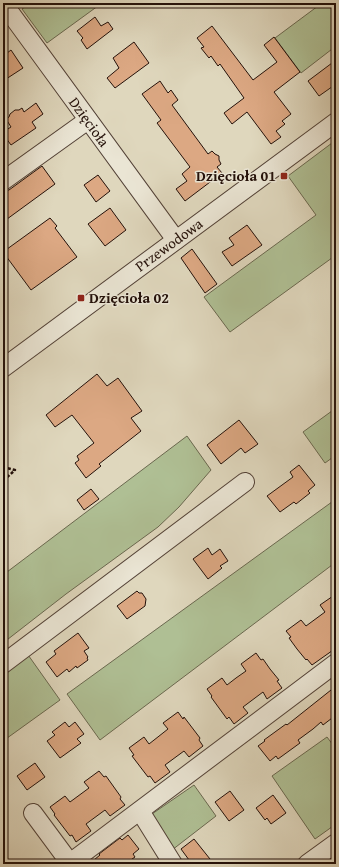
<svg xmlns="http://www.w3.org/2000/svg" width="339" height="867" font-family="'Gentium Book Plus',serif">
	<style>
		.green { fill: #afbf94; stroke: #6a684f }
		.building { fill: #dca883; stroke: #24110a }
		.lines { fill: none; stroke-linecap: round; stroke-linejoin: round }
		.minor-casing { stroke: #534237; stroke-width: 20 }
		.path { stroke: #24110a; stroke-width: 2.5; stroke-dasharray: 3 2; stroke-linecap: butt }
		.minor { stroke: #eae5d4; stroke-width: 18 }
		.poi-dot { fill: #8f2418; stroke: #eae5d4; stroke-width: 1.5 }
		.labels { text-anchor: middle; stroke-width: 3; stroke-linejoin: round; paint-order: stroke }
		.street-label { font-size: 15px; fill: #24110a; stroke: #eae5d4 }
		.poi-label { font-size: 15px; font-weight: bold; fill: #24110a; stroke: #eae5d4; text-anchor: end }
	</style>
	<rect width="100%" height="100%" fill="#dfd7bd"/>
	<filter id="stains"><feTurbulence type="fractalNoise" baseFrequency=".005" numOctaves="4"/><feColorMatrix values="0 0 0 0 .2 0 0 0 0 .09 0 0 0 0 .02 0 0 0 .5 -.17"/></filter>
	<radialGradient id="worn" r=".72"><stop offset=".6" stop-color="#630" stop-opacity="0"/><stop offset="1" stop-color="#630" stop-opacity=".3"/></radialGradient>
	<g class="green">
		<polygon points="31,3 102,3 47,43 22,9"/>
		<polygon points="322,3 336,3 336,46 301,73 275,38"/>
		<polygon points="336,140 336,255 230,332 204,297 316,215 288,176"/>
		<polygon points="336,408 336,455 325,463 303,432"/>
		<polygon points="187,436 211,470 179,507 158,527 66,594 3,643 3,575"/>
		<polygon points="336,499 336,570 332,565 100,740 67,694"/>
		<polygon points="26,652 60,700 3,741 3,669"/>
		<polygon points="327,737 336,749 336,824 315,839 272,776"/>
		<polygon points="194,785 216,816 172,850 152,814"/>
	</g>
	<g class="building">
		<polygon points="95,17 101,26 108,22 113,29 87,49 81,40 83,38 77,31"/>
		<polygon points="212,26 253,80 277,62 264,45 274,37 300,72 274,92 291,114 282,121 285,124 276,131 281,137 271,144 247,112 232,124 224,113 244,98 220,64 218,66 211,56 209,58 201,48 204,47 197,38"/>
		<polygon points="134,42 149,63 115,88 107,78 119,68 113,58"/>
		<polygon points="11,50 23,68 3,81 3,56"/>
		<polygon points="336,60 336,84 319,96 308,81"/>
		<polygon points="160,81 168,93 171,90 178,100 172,105 208,154 212,151 215,154 219,156 219,160 221,164 217,167 222,173 185,201 176,189 187,181 182,174 190,167 157,123 161,120 142,94"/>
		<polygon points="36,103 43,114 32,122 36,128 11,145 3,134 3,132 11,127 6,119 9,117 10,114 15,110 19,110 22,108 24,112"/>
		<polygon points="42,166 55,184 3,222 3,191 9,190"/>
		<polygon points="98,175 110,191 96,202 84,185"/>
		<polygon points="110,208 126,230 105,246 88,224"/>
		<polygon points="50,218 57,226 55,228 77,257 31,290 3,252"/>
		<polygon points="247,225 262,245 232,266 222,252 234,245 229,238"/>
		<polygon points="192,249 217,284 205,293 181,258"/>
		<polygon points="97,374 107,386 118,378 142,411 131,418 141,431 99,464 101,466 86,478 75,463 79,460 77,456 94,443 72,415 55,427 46,415"/>
		<polygon points="239,420 258,444 245,453 241,448 221,464 207,445"/>
		<polygon points="299,465 315,485 308,491 310,493 296,504 294,502 280,512 267,496 293,477 290,472"/>
		<polygon points="91,489 99,499 84,510 77,500"/>
		<polygon points="208,548 212,555 220,549 228,561 220,566 222,568 208,579 193,559"/>
		<polygon points="137,591 139,593 142,593 146,599 145,606 127,619 117,606"/>
		<polygon points="336,594 336,648 312,665 307,659 306,660 297,649 289,638 291,637 286,631 301,620 306,626 325,612 320,605"/>
		<polygon points="78,633 89,648 84,651 88,657 87,658 88,660 77,668 76,666 69,672 67,669 57,677 46,662 56,654 54,651"/>
		<polygon points="256,653 261,660 263,659 270,669 279,680 277,681 282,688 267,699 263,692 243,707 248,713 234,724 229,717 227,719 211,697 212,696 207,689 222,678 227,685 236,678 246,671 241,664"/>
		<polygon points="331,690 336,698 336,715 323,725 321,722 313,729 298,740 300,743 278,759 276,756 270,761 258,746 265,741 264,740 286,724 287,725"/>
		<polygon points="178,712 183,719 184,717 200,738 199,740 203,746 189,757 184,751 165,765 170,772 155,783 150,776 148,777 132,756 134,755 129,748 144,737 149,744 168,729 163,723"/>
		<polygon points="65,722 69,727 75,722 84,734 77,739 81,743 60,758 47,741 55,735 52,732"/>
		<polygon points="35,763 45,777 27,790 17,776"/>
		<polygon points="99,771 104,777 106,776 121,797 120,799 125,805 110,816 105,810 86,824 91,831 76,842 72,835 70,836 54,815 55,814 50,807 65,796 70,802 89,788 84,782"/>
		<polygon points="230,791 244,810 229,821 215,802"/>
		<polygon points="273,795 286,813 271,824 267,818 265,820 256,808"/>
		<polygon points="128,835 139,849 133,854 135,857 125,864 89,864 100,855 99,854 120,838 122,840"/>
		<polygon points="194,839 214,864 192,864 181,849"/>
	</g>
	<g class="lines">
		<defs>
			<g id="minor">
				<polyline points="3,3 176,240"/>
				<polyline points="3,181 88,120"/>
				<polyline points="3,368 336,122"/>
				<polyline points="3,664 245,482"/>
				<polyline points="140,811 173,864"/>
				<polyline points="33,813 70,863 336,663"/>
				<polyline points="307,864 336,843"/>
			</g>
		</defs>
		<use href="#minor" class="minor-casing"/>
		<polyline class="path" points="3,467 15,470 3,481"/>
		<use href="#minor" class="minor"/>
	</g>
	<g class="poi-dot">
		<rect x="280" y="172" width="8" height="8" rx="2"/>
		<rect x="77" y="294" width="8" height="8" rx="2"/>
	</g>
	<g class="labels">
		<g class="street-label">
			<text transform="translate(89 122) rotate(54)" y="5">Dzięcioła</text>
			<text transform="translate(169 245) rotate(-36)" y="5">Przewodowa</text>
		</g>
		<g class="poi-label">
			<text x="276" y="181">Dzięcioła 01</text>
			<text x="89" y="303" text-anchor="start">Dzięcioła 02</text>
		</g>
	</g>
	<rect width="339" height="867" fill="none" stroke="#dfd7bd" stroke-width="16"/>
	<rect x="4" y="4" width="331" height="859" fill="none" stroke="#24110a" stroke-width="2"/>
	<rect x="8" y="8" width="323" height="851" fill="none" stroke="#24110a"/>
	<rect width="100%" height="100%" filter="url(#stains)"/>
	<rect width="100%" height="100%" fill="url(#worn)"/>
</svg>
